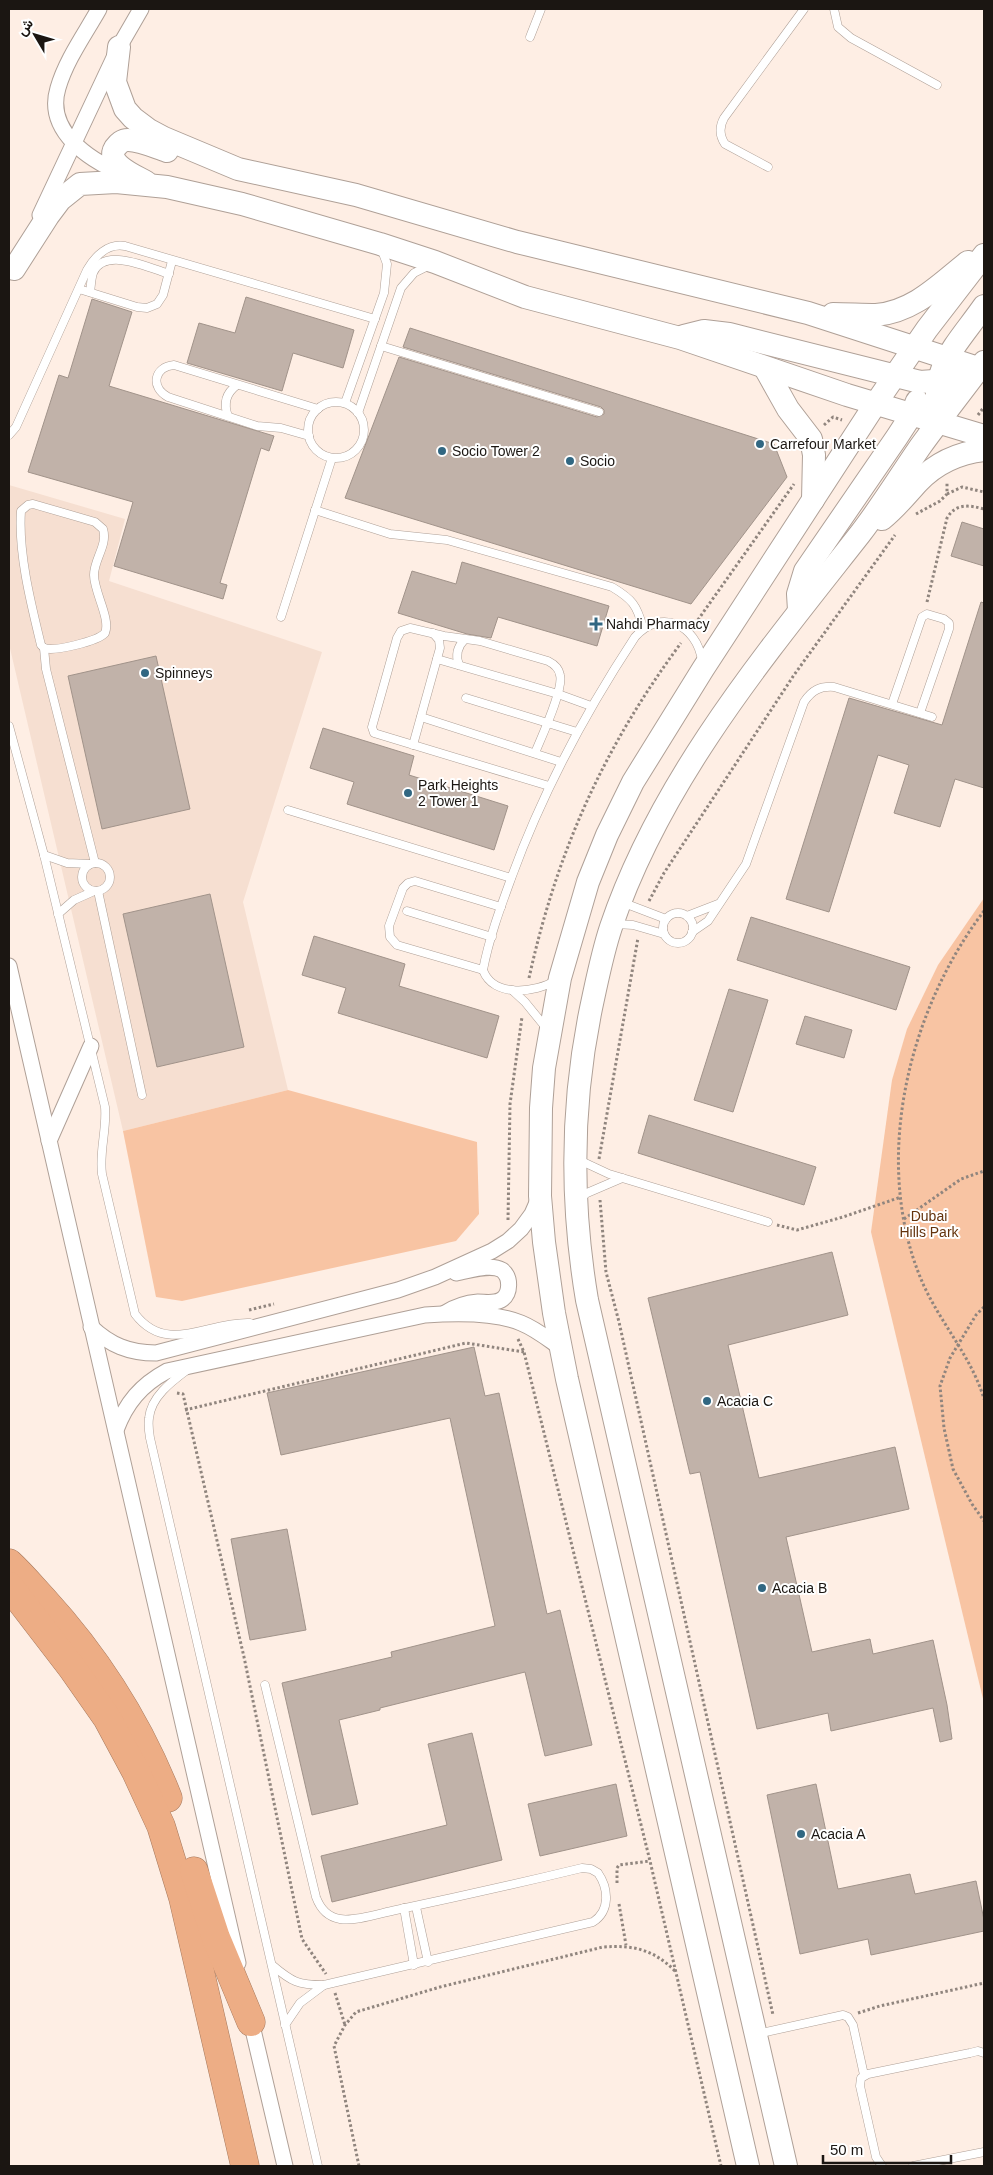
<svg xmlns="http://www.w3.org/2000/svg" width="993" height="2175" font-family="Arial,Vazirmatn,sans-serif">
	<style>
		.built { fill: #f6dfd1 }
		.green { fill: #f8c4a3 }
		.building { fill: #c1b2a9; stroke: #a1938a }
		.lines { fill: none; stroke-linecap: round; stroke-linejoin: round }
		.lane-casing { stroke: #afa097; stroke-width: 9 }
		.street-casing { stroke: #afa097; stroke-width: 17 }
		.secondary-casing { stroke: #afa097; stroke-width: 24 }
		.highway-casing { stroke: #a4785d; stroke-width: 29 }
		.path { stroke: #90857e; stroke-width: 3; stroke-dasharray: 2.5 2.5; stroke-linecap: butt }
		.lane { stroke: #fff; stroke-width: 8 }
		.street { stroke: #fff; stroke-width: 15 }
		.secondary { stroke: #fff; stroke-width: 22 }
		.highway { stroke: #edad85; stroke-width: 28 }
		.poi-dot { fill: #316782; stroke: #fff; stroke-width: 2 }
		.labels { text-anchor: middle; stroke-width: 4; stroke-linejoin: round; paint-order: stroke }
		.poi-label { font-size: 14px; fill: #1b1612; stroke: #fff; text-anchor: start }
		.park-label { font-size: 14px; fill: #63330d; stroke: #fff }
	</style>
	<rect width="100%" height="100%" fill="#feeee4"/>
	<polygon class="built" points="9,485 125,519 109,581 322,652 243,902 288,1090 123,1131 9,644"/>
	<g class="green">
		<polygon points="984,898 984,1703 871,1232 892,1080 907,1029 938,965"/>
		<polygon points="288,1090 477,1142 479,1214 456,1241 182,1301 156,1297 123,1131"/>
	</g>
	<g class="building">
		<polygon points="246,297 354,330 343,368 293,353 282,391 187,363 199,323 235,333"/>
		<polygon points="92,299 132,312 109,386 274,436 269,451 261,448 220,583 227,585 223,599 114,566 133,502 28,472 59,375 68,378"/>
		<polygon points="410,328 774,444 787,477 691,604 345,498 399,357 597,417 604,414 604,410 601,407 403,347"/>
		<polygon points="962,522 984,529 984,566 951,556"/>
		<polygon points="462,562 609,606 597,646 498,617 491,638 467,634 398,613 412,571 456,584"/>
		<polygon points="981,602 984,603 984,788 955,779 940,827 894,813 909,765 878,755 829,912 786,899 849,698 942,725"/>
		<polygon points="156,656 190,809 102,829 68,676"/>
		<polygon points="323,728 414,756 409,775 508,806 494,850 347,804 354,782 310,768"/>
		<polygon points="210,894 244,1047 157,1067 123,914"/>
		<polygon points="751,917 910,967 896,1010 737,960"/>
		<polygon points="314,936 405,964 399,986 499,1016 487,1058 338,1013 346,988 302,975"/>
		<polygon points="729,989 768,1000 733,1112 694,1100"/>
		<polygon points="805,1016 852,1030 844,1058 796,1044"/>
		<polygon points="649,1115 816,1167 804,1205 638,1153"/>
		<polygon points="832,1252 848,1315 728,1345 759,1478 895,1447 909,1509 786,1537 812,1652 870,1639 873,1654 933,1640 947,1705 952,1739 940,1742 933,1708 831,1731 828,1713 757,1729 700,1472 690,1474 648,1298"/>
		<polygon points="474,1347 485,1396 499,1393 547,1614 560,1610 592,1745 545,1756 525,1672 380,1708 380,1710 339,1720 358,1804 312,1815 282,1683 392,1657 391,1652 495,1626 450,1418 281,1455 267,1393"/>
		<polygon points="287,1529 306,1630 250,1640 231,1539"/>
		<polygon points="472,1733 502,1860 332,1902 321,1856 447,1825 428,1744"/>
		<polygon points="616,1784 627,1836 540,1856 528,1804"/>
		<polygon points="816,1784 838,1889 910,1874 915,1894 976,1881 984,1920 984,1931 871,1955 868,1939 800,1954 767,1795"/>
	</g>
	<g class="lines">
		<defs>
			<g id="lane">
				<polyline points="834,9 838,27 851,38 937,85"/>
				<polyline points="530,37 541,9"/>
				<path d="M 768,167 L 725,144 C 719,135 719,127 724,118 L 804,9"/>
				<polyline points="79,289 137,307 147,308 157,304 163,295 172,261"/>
				<path d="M 90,292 C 91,286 91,279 93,273 C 104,246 150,268 169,274"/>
				<polyline points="381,346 599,412"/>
				<circle cx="336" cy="430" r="28"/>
				<polyline points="345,403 384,293 387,264 381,248"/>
				<polyline points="358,413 401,288 414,273 428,266"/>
				<path d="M 228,416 C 223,403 226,393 237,385"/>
				<path d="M 9,435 L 16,427 L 87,270 C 95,256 108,243 125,246 L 375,319"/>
				<path d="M 309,436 L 281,428 L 257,426 L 168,397 C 150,387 154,367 174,365 L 318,409"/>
				<path d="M 33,504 L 95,522 L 103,529 C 108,545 94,559 94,575 C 94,592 111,619 105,633 C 98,641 54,652 44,648 L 41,645 C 31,604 18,553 21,511 L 28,505 Z"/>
				<path d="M 315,510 L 390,534 L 447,540 L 612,587 C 632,599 637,605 643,628"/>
				<polyline points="281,617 332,458"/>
				<polyline points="44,648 46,669 95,863"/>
				<polyline points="437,659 558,694 591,706"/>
				<path d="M 459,665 C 455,655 457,647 465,639"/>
				<polyline points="466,698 577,732"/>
				<polyline points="892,704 922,617 927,614 944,619 949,623 949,629 920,713"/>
				<polyline points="421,717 561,762"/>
				<path d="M 9,726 L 44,855 L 105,1107 C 107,1130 99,1151 102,1174 L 135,1314 C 167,1356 208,1321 250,1323"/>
				<polyline points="413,745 440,648 439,640 433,633"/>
				<path d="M 535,753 C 541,738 564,689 560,675 C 559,668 554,664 548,661 L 480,641 L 444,636 L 410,628 L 401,631 L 397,638 L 372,727 L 374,733 L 549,786"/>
				<polyline points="288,810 511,878"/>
				<polyline points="44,855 67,863 90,864"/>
				<circle cx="96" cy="877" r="14"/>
				<polyline points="98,891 142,1095"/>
				<polyline points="624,903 666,919"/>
				<polyline points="407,911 492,937"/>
				<circle cx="678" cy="928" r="15"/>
				<polyline points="58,914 74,900 92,892"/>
				<polyline points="687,916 718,904"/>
				<polyline points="616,924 633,925 664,934"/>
				<path d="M 692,932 L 708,921 L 746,864 L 804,702 C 812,690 820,686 834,687 L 932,717"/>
				<polyline points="483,970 397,945 390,937 389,926 403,888 408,883 415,881 501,907"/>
				<path d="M 556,980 C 536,993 493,998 483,970 C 489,938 501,906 512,876 C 543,791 585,713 635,637 C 660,608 697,624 702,661"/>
				<polyline points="512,990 525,1002 547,1029"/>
				<polyline points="579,1160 609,1174 768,1222"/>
				<polyline points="579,1199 587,1193 622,1178"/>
				<path d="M 187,1370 C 171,1382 151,1397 149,1418 C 148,1425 149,1432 150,1438 L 318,2166"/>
				<path d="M 265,1685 L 316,1897 C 320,1908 328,1917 340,1919 C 354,1922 381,1913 396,1910 C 458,1897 520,1883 582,1868 L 591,1869 L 598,1873 C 609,1889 610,1911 593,1922 L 324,1985 C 298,1985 292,1982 272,1965"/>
				<polyline points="416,1907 428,1962"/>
				<polyline points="404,1908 414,1965"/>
				<polyline points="285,2025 300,2003 324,1985"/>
				<polyline points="757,2034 843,2015 848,2017 853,2025 864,2075"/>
				<polyline points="882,2166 876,2157 860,2086 861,2078 868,2074 970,2053 978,2051 984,2053"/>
				<polyline points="913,2166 984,2152"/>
			</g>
			<g id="street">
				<path d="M 99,9 C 85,34 66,60 58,88 C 45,131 89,160 123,174"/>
				<polyline points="40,215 119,47 141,9"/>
				<polyline points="9,966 238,1963"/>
				<polyline points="49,1141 91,1046"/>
				<path d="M 445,1313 C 456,1306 465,1303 478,1302 C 485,1302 494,1304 501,1300 C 511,1294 511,1277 502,1270 C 490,1263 469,1271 456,1273"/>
				<path d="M 91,1327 C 110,1345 129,1353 156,1353 L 398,1290 L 435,1277 L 492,1251 L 508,1241 L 521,1229 L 532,1214 L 539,1198"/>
				<path d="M 116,1430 C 126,1403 141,1385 167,1371 L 425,1315 C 452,1313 495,1312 521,1323 C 536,1329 548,1339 561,1348"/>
				<polyline points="250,2017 285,2166"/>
			</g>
			<g id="secondary">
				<polyline points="119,47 115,82 125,109 133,118 149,130 164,138 238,169 356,195 517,242 808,313 984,370"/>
				<path d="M 146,182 C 136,176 105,164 115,148 C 119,143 122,140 128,140 C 140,140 155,147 167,151"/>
				<polyline points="14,269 48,216 60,200 80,184 116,182 167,187 242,204 380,244 435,262 525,297 680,338 847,395 984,436"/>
				<path d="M 833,314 C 847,314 862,315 876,315 C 914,312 940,284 968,262"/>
				<polyline points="684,336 704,331 729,334 920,382 948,380 980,368"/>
				<polyline points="765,368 788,409 811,439 814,455 813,500"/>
				<path d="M 939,422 C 928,369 956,346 984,306"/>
				<path d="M 882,519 C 896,508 906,495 918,482 C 936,463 958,453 984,450"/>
				<polyline points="799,610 798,594 805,571 897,437 912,414 917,401"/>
				<polyline points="748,2166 567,1379 554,1313 544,1242 540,1196 541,1108 544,1068 560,978 588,882 607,835 633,782 703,669 876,403 927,329 984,255"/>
				<path d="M 786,2166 L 587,1300 C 570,1199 571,1099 593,999 C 598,976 603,951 611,927 C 661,779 765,655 860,534 C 881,507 900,476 920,447 C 941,418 963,390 984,362"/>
			</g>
			<g id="highway">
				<path d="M 9,1563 C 21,1574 32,1587 43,1599 C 97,1658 139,1724 168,1798"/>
				<polyline points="9,1586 72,1668 107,1718 136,1772 161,1826 183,1898 245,2166"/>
				<polyline points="194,1871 216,1938 251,2022"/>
			</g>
		</defs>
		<use href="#lane" class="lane-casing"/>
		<use href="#street" class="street-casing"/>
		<use href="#secondary" class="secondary-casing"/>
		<use href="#highway" class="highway-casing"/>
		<g class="path">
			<polyline points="978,415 984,407"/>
			<polyline points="824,425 833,417 842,420"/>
			<polyline points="947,494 962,487 984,492"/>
			<polyline points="916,514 940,501 947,494 947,482"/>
			<path d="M 927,602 L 947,518 C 956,503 969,505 984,509"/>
			<polyline points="695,624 794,484"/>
			<polyline points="649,901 664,873 794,675 895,535"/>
			<path d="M 984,911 C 907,1012 870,1166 924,1286 C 942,1325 972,1358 984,1399"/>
			<path d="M 529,978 C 557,851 604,747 681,643"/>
			<polyline points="599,1159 638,938"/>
			<polyline points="600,1200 606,1272 619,1322 773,2015"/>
			<polyline points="904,1219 961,1179 984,1171"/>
			<polyline points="508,1220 510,1104 522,1017"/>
			<polyline points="777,1225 797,1230 843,1217 901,1197"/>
			<polyline points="984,1307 976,1315 950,1358 940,1386 944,1428 953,1469 972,1504 984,1521"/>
			<polyline points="249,1310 274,1304"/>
			<polyline points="518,1339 524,1352 650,1861 721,2166"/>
			<polyline points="177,1393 183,1394 244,1657 302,1939 326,1974"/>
			<polyline points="185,1410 466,1343 524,1352"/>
			<polyline points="617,1883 617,1868 619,1865 650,1861"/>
			<polyline points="619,1904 626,1945"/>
			<polyline points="335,1993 345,2025"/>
			<polyline points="858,2013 880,2006 984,1983"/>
			<path d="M 359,2166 L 334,2046 L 345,2025 L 356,2012 L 440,1987 L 603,1947 C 633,1945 653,1949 675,1971"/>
		</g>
		<use href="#lane" class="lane"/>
		<use href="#street" class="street"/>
		<use href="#secondary" class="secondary"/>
		<use href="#highway" class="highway"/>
	</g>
	<g class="poi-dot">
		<circle cx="760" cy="444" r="5"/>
		<circle cx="442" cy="451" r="5"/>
		<circle cx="570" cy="461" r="5"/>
		<path d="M593.5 616.5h5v5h5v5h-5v5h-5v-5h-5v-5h5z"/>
		<circle cx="145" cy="673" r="5"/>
		<circle cx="408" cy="793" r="5"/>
		<circle cx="707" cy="1401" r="5"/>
		<circle cx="762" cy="1588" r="5"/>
		<circle cx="801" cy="1834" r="5"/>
	</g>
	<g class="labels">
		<g class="poi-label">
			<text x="770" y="449">Carrefour Market</text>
			<text x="452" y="456">Socio Tower 2</text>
			<text x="580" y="466">Socio</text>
			<text x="606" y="629">Nahdi Pharmacy</text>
			<text x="155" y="678">Spinneys</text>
			<text x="418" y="790">Park Heights<tspan x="418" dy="16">2 Tower 1</tspan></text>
			<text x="717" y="1406">Acacia C</text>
			<text x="772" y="1593">Acacia B</text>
			<text x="811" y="1839">Acacia A</text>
		</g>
		<g class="park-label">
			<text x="929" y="1221">Dubai<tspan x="929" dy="16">Hills Park</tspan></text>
		</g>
	</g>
	<rect width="993" height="2175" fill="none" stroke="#1b1612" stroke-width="20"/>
	<g transform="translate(35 35) rotate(308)" stroke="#ffffff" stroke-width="4" paint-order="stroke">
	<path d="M0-4L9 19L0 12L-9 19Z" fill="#1b1612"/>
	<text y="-8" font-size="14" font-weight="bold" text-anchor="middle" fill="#1b1612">ش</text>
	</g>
	<path d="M823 2155v8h128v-8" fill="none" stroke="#1b1612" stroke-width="2.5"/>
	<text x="830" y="2155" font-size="15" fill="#1b1612" stroke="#ffffff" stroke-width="4" paint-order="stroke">50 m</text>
</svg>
